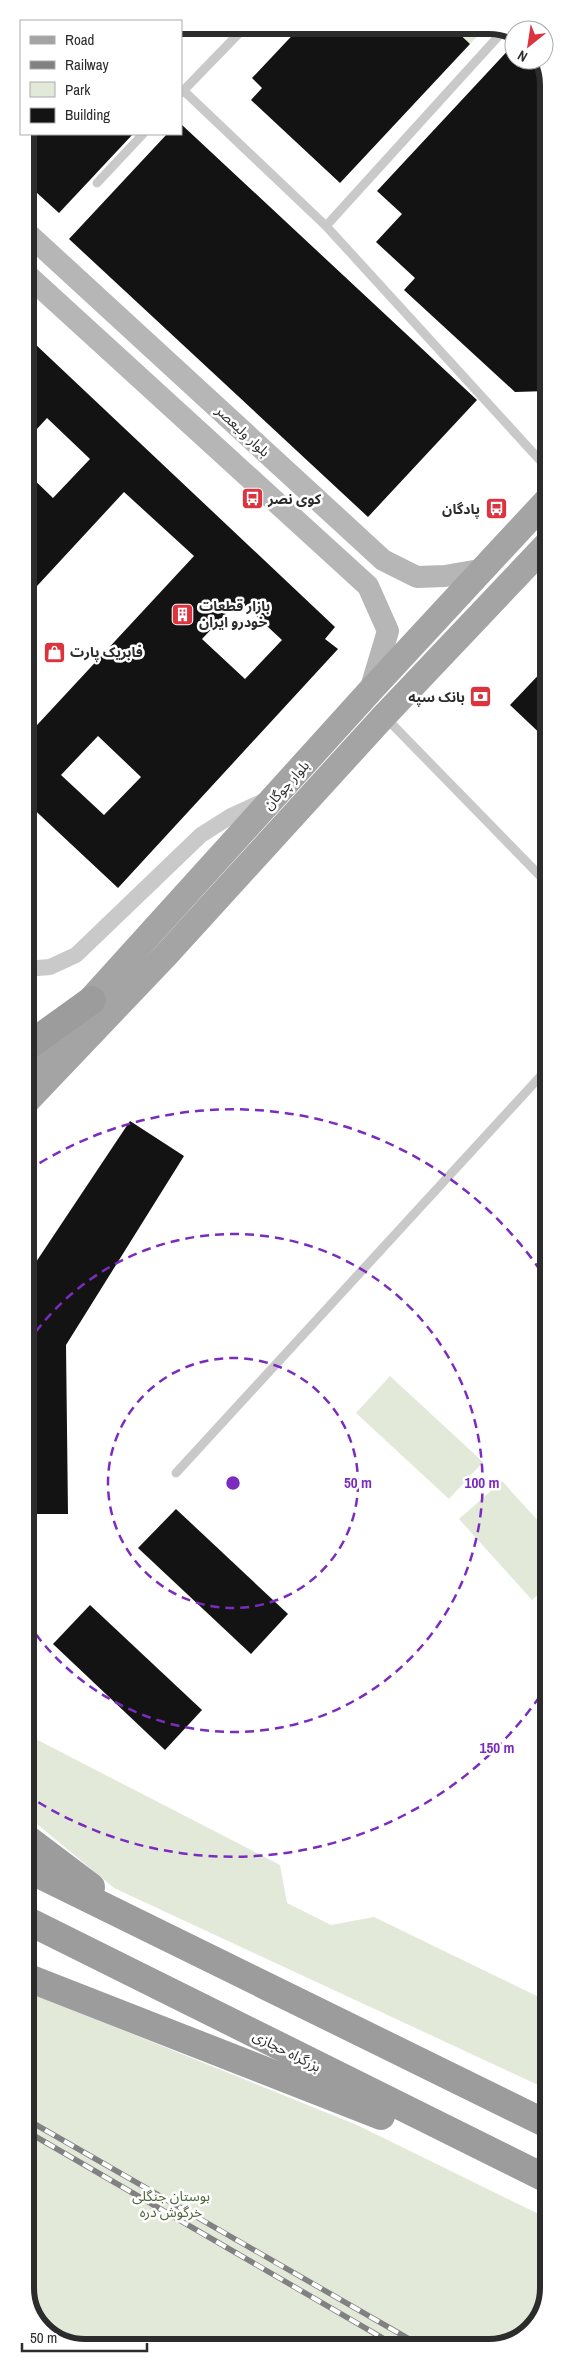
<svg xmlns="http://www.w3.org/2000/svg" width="574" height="2373" font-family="'Archivo Narrow','Noto Sans Arabic',sans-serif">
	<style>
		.green { fill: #e2e9d9 }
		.building { fill: #131313; fill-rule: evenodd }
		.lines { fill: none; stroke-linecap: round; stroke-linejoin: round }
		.service { stroke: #c9c9c9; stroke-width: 9 }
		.minor { stroke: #c9c9c9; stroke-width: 16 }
		.secondary { stroke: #b6b6b6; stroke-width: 22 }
		.primary { stroke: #a4a4a4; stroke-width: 26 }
		.trunk { stroke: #9c9c9c; stroke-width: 28 }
		.rail-casing { stroke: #818181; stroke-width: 5.5 }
		.rail { stroke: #fff; stroke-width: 4; stroke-dasharray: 11; stroke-linecap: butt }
		.ring { fill: none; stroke: #7b2cbf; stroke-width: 2.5; stroke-dasharray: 9 6 }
		.labels { text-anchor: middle; stroke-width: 5; stroke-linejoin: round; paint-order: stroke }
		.street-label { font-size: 14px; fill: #2c2c2c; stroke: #fff }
		.poi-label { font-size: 14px; font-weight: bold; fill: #2c2c2c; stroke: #fff; text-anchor: start }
		.park-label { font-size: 14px; fill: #4f653b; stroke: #fff }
		.rim { fill: none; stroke: #2c2c2c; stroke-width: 6 }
		.centre { fill: #7b2cbf; stroke: #fff; stroke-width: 2.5 }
		.ring-label { font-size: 15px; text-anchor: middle; font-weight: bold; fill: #7b2cbf; stroke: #fff; stroke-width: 5; stroke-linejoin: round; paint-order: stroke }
	</style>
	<rect width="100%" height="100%" fill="#fff"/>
	<g class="green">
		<polygon points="450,25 488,25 470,44"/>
		<polygon points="390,1376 483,1462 449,1499 356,1413"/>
		<polygon points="502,1481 549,1533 549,1585 532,1600 459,1519"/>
		<polygon points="26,1734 280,1865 287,1903 331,1925 374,1917 549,2002 549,2090 114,1888 26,1815"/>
		<polygon points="26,1991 357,2125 549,2219 549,2289 534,2328 501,2347 77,2348 45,2333 26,2300"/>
	</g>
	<g class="building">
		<polygon points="302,25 450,25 470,44 340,183 251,100 262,88 252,78"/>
		<polygon points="514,44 514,60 540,60 548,73 548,391 515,392 404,290 415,278 376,242 402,214 377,191"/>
		<polygon points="181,124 477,400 368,517 69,239 167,134 181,134"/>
		<polygon points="25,134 133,134 59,213 25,182"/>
		<path d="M 34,343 L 335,627 L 325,639 L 338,649 L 118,888 L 25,801 L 25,738 L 194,556 L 124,492 L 25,599 L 25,471 L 53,498 L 90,459 L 47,418 L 25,442 L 25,353 ZM 239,600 L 282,640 L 245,679 L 202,639 ZM 98,736 L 141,777 L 104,815 L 61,775 Z"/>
		<polygon points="548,665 548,741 510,705"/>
		<polygon points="130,1121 184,1156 66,1345 68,1514 26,1514 26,1277"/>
		<polygon points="176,1509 288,1614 251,1654 138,1548"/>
		<polygon points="90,1605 202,1710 165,1750 53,1644"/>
	</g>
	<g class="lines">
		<g class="service">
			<polyline points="184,91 326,226 548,469"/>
			<polyline points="181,93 247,25"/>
			<polyline points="97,183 143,134"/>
			<polyline points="326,226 505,29"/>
			<polyline points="386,718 548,884"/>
			<polyline points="176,1473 548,1068"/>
			<polyline points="67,2343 92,2348"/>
		</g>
		<polyline class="minor" points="25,969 50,967 76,955 201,835 231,816 266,800"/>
		<g class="secondary">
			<polyline points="25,231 383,560 417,577 445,576 485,569"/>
			<polyline points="25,273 368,586 388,631 370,691"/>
		</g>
		<g class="primary">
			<polyline points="25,1072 370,691 548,499"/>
			<polyline points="26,1102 166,955 384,716 548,543"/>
		</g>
		<g class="trunk">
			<polyline points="25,1048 92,1000"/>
			<polyline points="26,1838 91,1887"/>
			<polyline points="26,1868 549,2125"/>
			<polyline points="26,1920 549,2180"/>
			<polyline points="26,1977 381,2116"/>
		</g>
		<defs>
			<g id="rail">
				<polyline points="26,2119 423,2347"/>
				<polyline points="26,2131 398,2347"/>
			</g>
		</defs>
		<use href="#rail" class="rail-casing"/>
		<use href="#rail" class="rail"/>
	</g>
	<g class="ring">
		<circle cx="233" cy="1483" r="125"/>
		<path d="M27 1344A249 249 0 1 1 27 1622"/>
		<path d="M548 1684A374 374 0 0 1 27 1795M27 1171A374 374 0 0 1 548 1282"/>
	</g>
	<defs>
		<symbol id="bus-square" viewBox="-11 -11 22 22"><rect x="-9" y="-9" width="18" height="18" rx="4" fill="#dd333e" stroke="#fff"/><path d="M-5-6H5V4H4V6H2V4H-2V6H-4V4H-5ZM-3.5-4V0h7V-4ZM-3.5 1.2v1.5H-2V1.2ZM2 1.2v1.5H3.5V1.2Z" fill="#fff"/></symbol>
		<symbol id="building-square" viewBox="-11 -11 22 22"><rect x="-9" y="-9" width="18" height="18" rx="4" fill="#dd333e" stroke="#fff"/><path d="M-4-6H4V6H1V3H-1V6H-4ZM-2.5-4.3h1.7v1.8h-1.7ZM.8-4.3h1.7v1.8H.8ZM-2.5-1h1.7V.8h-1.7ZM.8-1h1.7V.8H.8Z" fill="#fff"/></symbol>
		<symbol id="shop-square" viewBox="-11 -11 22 22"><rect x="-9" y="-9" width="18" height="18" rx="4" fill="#dd333e" stroke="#fff"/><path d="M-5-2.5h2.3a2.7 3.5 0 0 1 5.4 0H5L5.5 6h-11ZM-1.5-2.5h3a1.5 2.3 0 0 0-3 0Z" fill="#fff"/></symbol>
		<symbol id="bank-square" viewBox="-11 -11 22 22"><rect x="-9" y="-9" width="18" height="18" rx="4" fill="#dd333e" stroke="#fff"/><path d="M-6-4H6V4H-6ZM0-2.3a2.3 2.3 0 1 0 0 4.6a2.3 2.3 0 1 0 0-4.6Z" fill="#fff"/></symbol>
	</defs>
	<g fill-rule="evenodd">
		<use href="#bus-square" x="240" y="486" width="25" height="25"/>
		<use href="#bus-square" x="484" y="496" width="25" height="25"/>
		<use href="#building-square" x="170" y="602" width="25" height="25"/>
		<use href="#shop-square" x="42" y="640" width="25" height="25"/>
		<use href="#bank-square" x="468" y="684" width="25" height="25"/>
	</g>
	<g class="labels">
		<g class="street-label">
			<text transform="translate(243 431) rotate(43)" y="5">بلوار ولیعصر</text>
			<text transform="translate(286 785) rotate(-48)" y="5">بلوار چوگان</text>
			<text transform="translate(287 2051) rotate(27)" y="5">بزرگراه حجازی</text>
		</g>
		<g class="poi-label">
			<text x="268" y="504">کوی نصر</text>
			<text x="480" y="514" text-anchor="end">پادگان</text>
			<text x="199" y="611">بازار قطعات<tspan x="199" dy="16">خودرو ایران</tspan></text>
			<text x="70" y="657">فابریک پارت</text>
			<text x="465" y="702" text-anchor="end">بانک سپه</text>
		</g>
		<g class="park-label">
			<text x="171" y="2201">بوستان جنگلی<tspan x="171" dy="16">خرگوش دره</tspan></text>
		</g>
	</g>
	<path d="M0 0H574V2373H0ZM85 34H489A51 51 0 0 1 540 85V2288A51 51 0 0 1 489 2339H85A51 51 0 0 1 34 2288V85A51 51 0 0 1 85 34Z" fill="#fff" fill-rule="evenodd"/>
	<path class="rim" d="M85 34H489A51 51 0 0 1 540 85V2288A51 51 0 0 1 489 2339H85A51 51 0 0 1 34 2288V85A51 51 0 0 1 85 34Z"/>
	<circle cx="233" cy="1483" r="8" class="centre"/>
	<g class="ring-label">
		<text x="358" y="1488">50 m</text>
		<text x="482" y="1488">100 m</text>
		<text x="497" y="1753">150 m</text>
	</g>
	<rect x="20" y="20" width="162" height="115" fill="#ffffff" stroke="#ababab"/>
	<rect x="30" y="36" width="25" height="8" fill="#a4a4a4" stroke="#ababab"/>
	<text x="65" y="45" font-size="15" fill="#2c2c2c">Road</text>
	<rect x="30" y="61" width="25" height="8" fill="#818181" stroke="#ababab"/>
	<text x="65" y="70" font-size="15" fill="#2c2c2c">Railway</text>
	<rect x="30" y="82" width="25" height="15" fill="#e2e9d9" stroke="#ababab"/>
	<text x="65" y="95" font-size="15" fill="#2c2c2c">Park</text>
	<rect x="30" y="108" width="25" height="15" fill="#131313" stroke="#ababab"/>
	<text x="65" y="120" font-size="15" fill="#2c2c2c">Building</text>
	<g transform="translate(529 45) rotate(210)"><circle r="24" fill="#ffffff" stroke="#ababab"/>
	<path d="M0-4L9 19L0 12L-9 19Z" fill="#dd333e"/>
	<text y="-8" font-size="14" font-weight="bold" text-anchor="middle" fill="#2c2c2c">N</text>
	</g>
	<path d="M22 2343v8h125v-8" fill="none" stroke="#2c2c2c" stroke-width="2.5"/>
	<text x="30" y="2343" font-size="15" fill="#2c2c2c" stroke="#ffffff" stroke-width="4" paint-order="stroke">50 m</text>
</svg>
